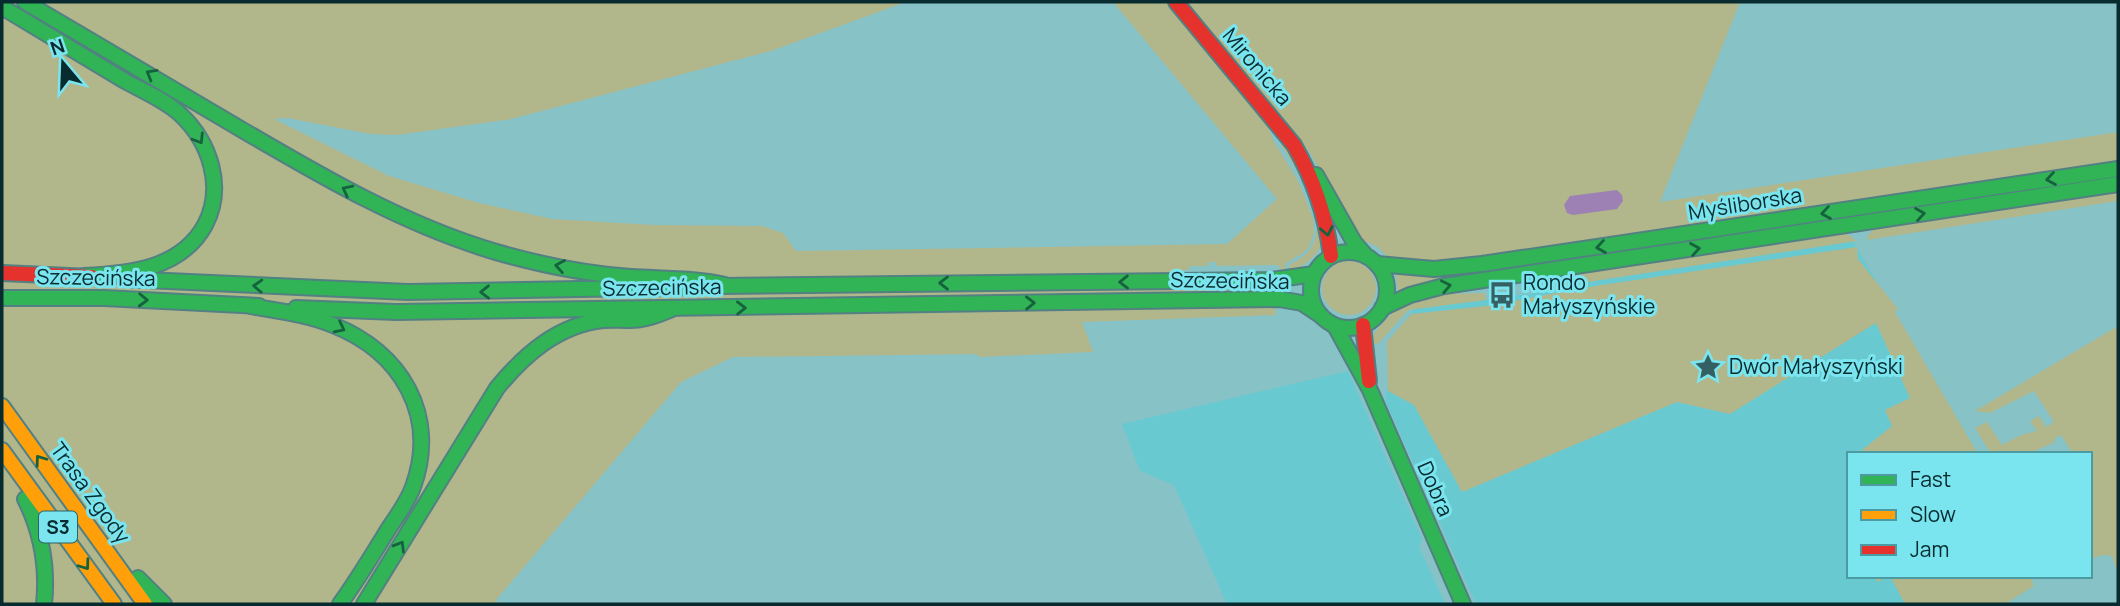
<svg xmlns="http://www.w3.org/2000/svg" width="2120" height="606" font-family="Manrope,sans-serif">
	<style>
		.built { fill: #69c9d0 }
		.green { fill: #b2b68b }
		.water { fill: #9d80b4 }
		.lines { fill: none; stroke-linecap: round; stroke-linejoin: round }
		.fast-casing { stroke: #528083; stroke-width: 18 }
		.slow-casing { stroke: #528083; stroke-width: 18 }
		.jam-casing { stroke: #528083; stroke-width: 18 }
		.fast { stroke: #30b455; stroke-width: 14 }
		.slow { stroke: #ff9f0a; stroke-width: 14 }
		.jam { stroke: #e5322d; stroke-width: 14 }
		.oneway { stroke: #17623e }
		.labels { text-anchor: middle; stroke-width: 6; stroke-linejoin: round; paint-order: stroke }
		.shield { fill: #7ae5ef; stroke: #2a6368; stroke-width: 2 }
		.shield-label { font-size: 19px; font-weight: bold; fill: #072b2e }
		.street-label { font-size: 21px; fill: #072b2e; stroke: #7ae5ef }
		.poi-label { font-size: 21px; fill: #072b2e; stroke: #7ae5ef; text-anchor: start }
	</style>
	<rect width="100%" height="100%" fill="#87c2c6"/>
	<g class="built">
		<polygon points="1845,228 1978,454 1849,454 1849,576 2030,576 2034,586 2005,604 1476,604 1385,400 1398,334 1414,307 1486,300 1547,291"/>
		<polygon points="1348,371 1422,539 1419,547 1445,603 1227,604 1174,485 1140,471 1122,424"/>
	</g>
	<g class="green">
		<polygon points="2,2 906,2 771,51 511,119 397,135 370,134 288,118 274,119 389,176 479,203 552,219 654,225 762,226 783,233 796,251 1227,244 1277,199 1113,2 1169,2 1264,116 1273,140 1298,181 1313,218 1314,233 1309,247 1303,253 1286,263 1284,272 1277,265 1217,266 1216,262 1208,262 1207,266 1190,266 1189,269 1169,275 1024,277 973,276 974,292 1276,286 1276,293 975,311 1275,306 1276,315 1082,322 1093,352 979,357 977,354 733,357 681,382 496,600 498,604 2,604"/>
		<polygon points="1183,2 1740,2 1660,202 2118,132 2118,162 1458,261 1398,260 1389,258 1378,247 1358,238 1310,153"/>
		<path d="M 1281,139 C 1298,164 1311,188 1319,218 C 1320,225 1324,233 1323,239 C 1320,255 1302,268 1288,272 L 1290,264 C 1344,242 1303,178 1281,145 Z"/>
		<polygon points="2118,175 2118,178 1453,278 1398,291 1396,275 1398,274 1452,275"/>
		<polygon points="2118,191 2118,201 1867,240 1868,235 1876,228"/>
		<polygon points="1843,233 1851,236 1856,241 1594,281 1547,291 1546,284 1574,274"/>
		<polygon points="1857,247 1858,259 1898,309 1895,312 1978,454 1857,454 1892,426 1885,410 1910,398 1876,323 1730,414 1677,402 1462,492 1414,405 1388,391 1387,342 1411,314 1486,306 1595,286"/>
		<circle cx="1349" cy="288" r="27"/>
		<polygon points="1485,293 1486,300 1408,310 1379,343 1370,345 1375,332 1393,312 1407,303 1440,294"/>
		<polygon points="2118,326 2118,574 2112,556 2101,555 2090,560 2090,454 2073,454 2061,435 2054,439 2055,442 2028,454 1991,454 1975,428 1987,422 2002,445 2021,435 2037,431 2030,421 2039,416 2046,427 2054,422 2034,391 1990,413 1975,411"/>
		<polygon points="1875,576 2030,576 2034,586 2005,604 1905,604 1890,576 1877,582"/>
	</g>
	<polygon class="water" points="1617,190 1622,195 1623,201 1617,209 1573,215 1567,213 1564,205 1570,196"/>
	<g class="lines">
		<defs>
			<g id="fast">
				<path d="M 25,2 C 96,44 168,86 239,128 C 321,176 404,225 496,252 C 538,264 586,274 631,277 C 663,279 693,278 725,285"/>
				<path d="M 2,7 C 43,32 84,56 125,81 C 143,91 165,100 180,114 C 210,142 225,187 205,225 C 181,269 129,274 84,276"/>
				<polyline points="1316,175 1354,242 1366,256"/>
				<circle cx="1349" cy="290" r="38"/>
				<polyline points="1377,264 1434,269 1482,264 2118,169"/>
				<polyline points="123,279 408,292 697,287"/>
				<polyline points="718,286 1272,280 1314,274"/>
				<polyline points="2,298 104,298 259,306"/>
				<path d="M 250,306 C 277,311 307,314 333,325 C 401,352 439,415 413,487 C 408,501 398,515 389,528 C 373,554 358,579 340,604"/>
				<polyline points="296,308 396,312 1279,299 1302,303 1320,315"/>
				<polyline points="1382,308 1410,295 1444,286 2118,184"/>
				<polyline points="1335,326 1370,390 1463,604"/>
				<path d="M 25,499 C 42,533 48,566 44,604"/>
				<polyline points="138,578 164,604"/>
				<path d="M 364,604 L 497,388 C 525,354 558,325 603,320 C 616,319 629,321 641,319 C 652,318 662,313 672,309"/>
			</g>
			<g id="slow">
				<polyline points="2,406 145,604"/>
				<polyline points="2,450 114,604"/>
			</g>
			<g id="jam">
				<path d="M 1176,2 L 1294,145 C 1314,180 1326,216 1331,256"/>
				<polyline points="2,273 92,277"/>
				<polyline points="1363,325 1369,381"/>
			</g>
		</defs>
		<use href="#fast" class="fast-casing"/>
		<use href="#slow" class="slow-casing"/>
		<use href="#jam" class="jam-casing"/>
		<use href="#fast" class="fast"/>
		<use href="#slow" class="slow"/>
		<use href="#jam" class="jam"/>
	</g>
	<defs><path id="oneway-chevron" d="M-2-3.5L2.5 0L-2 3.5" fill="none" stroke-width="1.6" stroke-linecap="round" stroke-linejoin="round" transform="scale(1.75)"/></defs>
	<g class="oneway">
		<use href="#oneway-chevron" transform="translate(151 74) rotate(-150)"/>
		<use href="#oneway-chevron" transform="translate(199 139) rotate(58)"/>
		<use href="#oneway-chevron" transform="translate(2051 179) rotate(171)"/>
		<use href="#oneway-chevron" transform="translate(347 190) rotate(-153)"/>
		<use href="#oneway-chevron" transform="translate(1826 213) rotate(171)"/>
		<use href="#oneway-chevron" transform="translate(1920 214) rotate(-9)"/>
		<use href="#oneway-chevron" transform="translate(1327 231) rotate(79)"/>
		<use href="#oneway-chevron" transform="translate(1601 247) rotate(171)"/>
		<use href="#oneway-chevron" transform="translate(1695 249) rotate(-9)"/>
		<use href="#oneway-chevron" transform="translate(560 266) rotate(-170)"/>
		<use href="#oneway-chevron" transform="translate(1124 282) rotate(179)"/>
		<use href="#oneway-chevron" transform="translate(944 283) rotate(-179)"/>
		<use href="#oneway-chevron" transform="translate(258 286) rotate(-177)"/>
		<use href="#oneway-chevron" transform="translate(1446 286) rotate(-11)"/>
		<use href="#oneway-chevron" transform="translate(485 292) rotate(179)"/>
		<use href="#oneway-chevron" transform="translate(143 300) rotate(2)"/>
		<use href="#oneway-chevron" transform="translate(1030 303) rotate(-1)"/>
		<use href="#oneway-chevron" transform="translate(741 308) rotate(-1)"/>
		<use href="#oneway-chevron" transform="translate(340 328) rotate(27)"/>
		<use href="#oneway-chevron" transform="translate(40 460) rotate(-126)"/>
		<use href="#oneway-chevron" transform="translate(400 546) rotate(-59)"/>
		<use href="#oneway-chevron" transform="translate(85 565) rotate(54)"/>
	</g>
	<defs>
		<symbol id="bus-bare" viewBox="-9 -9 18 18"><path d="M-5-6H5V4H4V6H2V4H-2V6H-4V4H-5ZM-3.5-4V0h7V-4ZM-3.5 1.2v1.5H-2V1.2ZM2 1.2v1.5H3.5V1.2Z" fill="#346063" stroke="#7ae5ef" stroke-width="2.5" paint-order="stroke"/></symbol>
		<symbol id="sight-bare" viewBox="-9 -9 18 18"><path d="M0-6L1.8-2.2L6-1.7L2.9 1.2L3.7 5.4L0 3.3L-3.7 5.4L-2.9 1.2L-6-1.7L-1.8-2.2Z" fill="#346063" stroke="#7ae5ef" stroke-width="2.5" paint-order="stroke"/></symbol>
	</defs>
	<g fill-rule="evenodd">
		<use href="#bus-bare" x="1483" y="276" width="38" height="38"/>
		<use href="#sight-bare" x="1689" y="348" width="38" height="38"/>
	</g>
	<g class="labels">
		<rect class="shield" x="39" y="511.5" width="38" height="31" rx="5"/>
		<g class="shield-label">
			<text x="58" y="534">S3</text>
		</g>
		<g class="street-label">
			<text transform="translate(1257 67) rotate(50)" y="7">Mironicka</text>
			<text transform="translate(1745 204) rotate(-9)" y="7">Myśliborska</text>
			<text transform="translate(96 278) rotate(1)" y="7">Szczecińska</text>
			<text transform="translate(1230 281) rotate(1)" y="7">Szczecińska</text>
			<text transform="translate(662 288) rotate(-1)" y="7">Szczecińska</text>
			<text transform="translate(1435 489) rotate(66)" y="7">Dobra</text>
			<text transform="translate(90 493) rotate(54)" y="7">Trasa Zgody</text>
		</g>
		<g class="poi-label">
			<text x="1523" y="290">Rondo<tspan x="1523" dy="24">Małyszyńskie</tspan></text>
			<text x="1729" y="374">Dwór Małyszyński</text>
		</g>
	</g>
	<rect width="2120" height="606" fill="none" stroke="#072b2e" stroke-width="7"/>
	<rect x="1847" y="452" width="245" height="126" fill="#7ae5ef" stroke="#4c9ba2" stroke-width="2"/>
	<rect x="1861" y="475" width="35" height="10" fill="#30b455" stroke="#4c9ba2" stroke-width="2"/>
	<text x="1910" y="487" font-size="21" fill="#072b2e">Fast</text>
	<rect x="1861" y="510" width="35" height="10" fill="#ff9f0a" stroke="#4c9ba2" stroke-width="2"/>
	<text x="1910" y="522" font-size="21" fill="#072b2e">Slow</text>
	<rect x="1861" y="545" width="35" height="10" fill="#e5322d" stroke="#4c9ba2" stroke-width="2"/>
	<text x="1910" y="557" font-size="21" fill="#072b2e">Jam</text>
	<g transform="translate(63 63) rotate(341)" stroke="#7ae5ef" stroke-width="5" paint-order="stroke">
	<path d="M0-5L12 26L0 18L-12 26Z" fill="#072b2e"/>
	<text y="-10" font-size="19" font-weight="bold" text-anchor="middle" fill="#072b2e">N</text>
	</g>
</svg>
